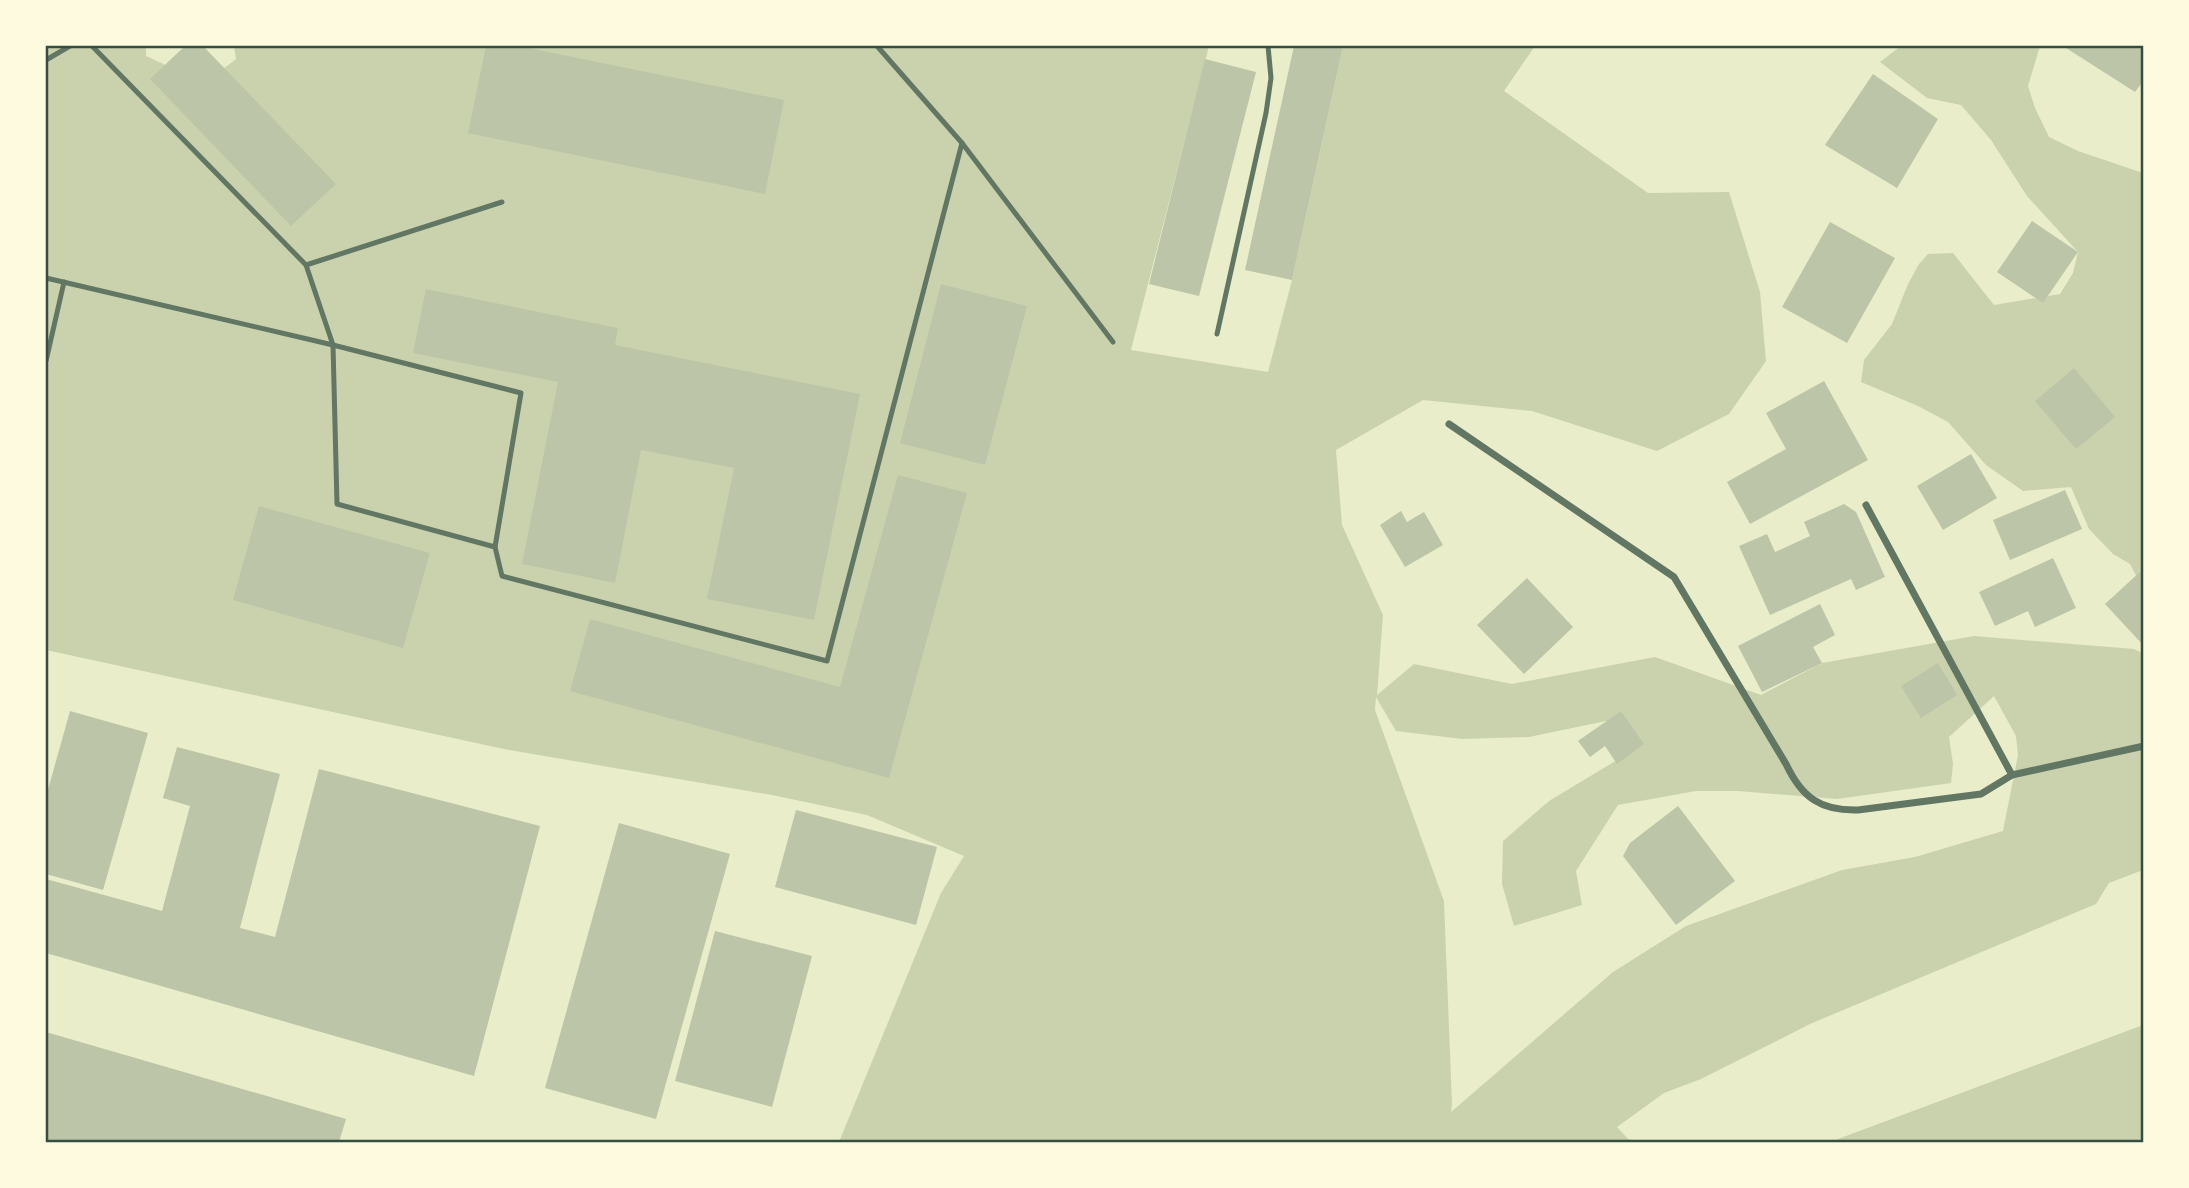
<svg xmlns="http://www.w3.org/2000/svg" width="2189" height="1188" font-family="Lato,sans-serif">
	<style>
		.green { fill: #cad2ad; fill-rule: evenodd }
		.building { fill: #bcc5a7 }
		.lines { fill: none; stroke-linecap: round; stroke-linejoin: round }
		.service { stroke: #617663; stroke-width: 5 }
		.minor { stroke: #617663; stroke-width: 7 }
		.neatline { fill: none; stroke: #344e41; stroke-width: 2.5 }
	</style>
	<rect width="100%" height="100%" fill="#e9edc9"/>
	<g class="green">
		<path d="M 46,46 L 146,46 L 146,56 L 205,83 L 236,59 L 234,46 L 1209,46 L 1131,350 L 1268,372 L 1292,280 L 1343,46 L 1535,46 L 1504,91 L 1648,193 L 1729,192 L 1760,292 L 1766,361 L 1729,414 L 1657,451 L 1532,411 L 1423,400 L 1336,450 L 1342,525 L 1383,615 L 1377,695 L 1414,664 L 1512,684 L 1655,657 L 1761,695 L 1822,663 L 1974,636 L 2134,649 L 2144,654 L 2143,870 L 2109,883 L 2096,904 L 1810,1024 L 1701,1079 L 1664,1093 L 1617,1127 L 1628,1139 L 1640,1142 L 839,1142 L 941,893 L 964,856 L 867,815 L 772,795 L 504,749 L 46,650 ZM 1994,696 L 2016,736 L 2018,755 L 2003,831 L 1915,857 L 1842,870 L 1686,926 L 1613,972 L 1451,1112 L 1452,1104 L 1444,901 L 1375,710 L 1376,697 L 1396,731 L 1462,739 L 1529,737 L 1606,721 L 1637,748 L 1549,801 L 1503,841 L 1502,884 L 1514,926 L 1582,905 L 1576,871 L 1618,805 L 1696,791 L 1738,791 L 1837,799 L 1951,783 L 1953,764 L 1949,737 Z"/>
		<polygon points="1901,46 2040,46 2028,86 2035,108 2049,137 2078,151 2143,173 2143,589 2130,564 2113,554 2089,529 2071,487 2023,491 1986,465 1948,422 1918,406 1861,382 1864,360 1892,324 1908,284 1919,264 1928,254 1953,253 1994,305 2060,294 2073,273 2078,252 2027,196 1991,140 1961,105 1927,98 1880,62"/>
		<polygon points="2143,1025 2143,1142 1830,1142"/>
	</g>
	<g class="building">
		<polygon points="185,46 203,46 336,184 291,226 150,79"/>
		<polygon points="486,46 519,46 784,100 765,194 468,133"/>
		<polygon points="1294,46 1343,46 1292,280 1245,270"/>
		<polygon points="2063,46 2144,46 2144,80 2135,92"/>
		<polygon points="1205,59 1256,72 1199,296 1149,284"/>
		<polygon points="1873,74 1938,119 1897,188 1825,145"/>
		<polygon points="2032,221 2078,252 2043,303 1997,272"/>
		<polygon points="1830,222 1895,258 1847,343 1782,307"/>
		<polygon points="941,284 1027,306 985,465 900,443"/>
		<polygon points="426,289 618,328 615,345 860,394 814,620 707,599 734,468 641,450 615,583 522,564 558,382 413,353"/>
		<polygon points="2074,368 2115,417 2076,449 2035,401"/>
		<polygon points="1824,381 1868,460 1750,524 1727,482 1786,449 1766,413"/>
		<polygon points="1971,454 1997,498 1943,530 1917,486"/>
		<polygon points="898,475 967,493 889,778 570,691 590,619 840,687"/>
		<polygon points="2065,490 2082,529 2010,560 1993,520"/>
		<polygon points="1844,504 1856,512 1885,577 1856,590 1851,579 1770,615 1739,546 1767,534 1775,552 1810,536 1804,522"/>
		<polygon points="259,506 430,553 403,648 233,600"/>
		<polygon points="1401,511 1407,522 1424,512 1443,545 1405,567 1380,525"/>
		<polygon points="2053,558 2076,608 2035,627 2028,611 1995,626 1979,592"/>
		<polygon points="2141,571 2144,573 2144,646 2105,604"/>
		<polygon points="1527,578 1573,627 1524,674 1477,625"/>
		<polygon points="1820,604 1835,635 1813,647 1822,663 1762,692 1738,646"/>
		<polygon points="1938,663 1957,695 1921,718 1901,686"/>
		<polygon points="70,711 148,733 103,890 46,874 46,797"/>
		<polygon points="1621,711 1644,744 1617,764 1605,746 1590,757 1578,741"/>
		<polygon points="177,747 280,774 240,928 275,937 319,769 540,826 474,1076 46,953 46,879 162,911 190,806 163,798"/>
		<polygon points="1678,806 1735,881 1676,925 1623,856 1630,843"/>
		<polygon points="796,810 937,847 916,925 775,887"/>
		<polygon points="619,823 730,854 656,1119 545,1088"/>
		<polygon points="715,931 812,956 772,1107 675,1081"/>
		<polygon points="46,1032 346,1119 339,1142 46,1142"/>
	</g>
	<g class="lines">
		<g class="service">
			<polyline points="92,46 306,265 333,345 337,504 495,547 502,576 827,661 962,143"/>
			<polyline points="877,46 962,143 1113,342"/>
			<polyline points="46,60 70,46"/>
			<polyline points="306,265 502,202"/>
			<polyline points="46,278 333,345 521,393 495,547"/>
			<polyline points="1217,334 1266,113 1271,78 1268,46"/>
			<polyline points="46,361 64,282"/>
		</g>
		<g class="minor">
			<path d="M 1449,424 L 1674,577 L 1786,764 C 1802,798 1821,811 1858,810 L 1981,794 L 2012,775 L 2144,746"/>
			<polyline points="1866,505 2012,775"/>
		</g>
	</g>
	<rect width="2189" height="1188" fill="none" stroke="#fefae0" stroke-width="94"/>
	<rect x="47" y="47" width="2095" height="1094" class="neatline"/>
</svg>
